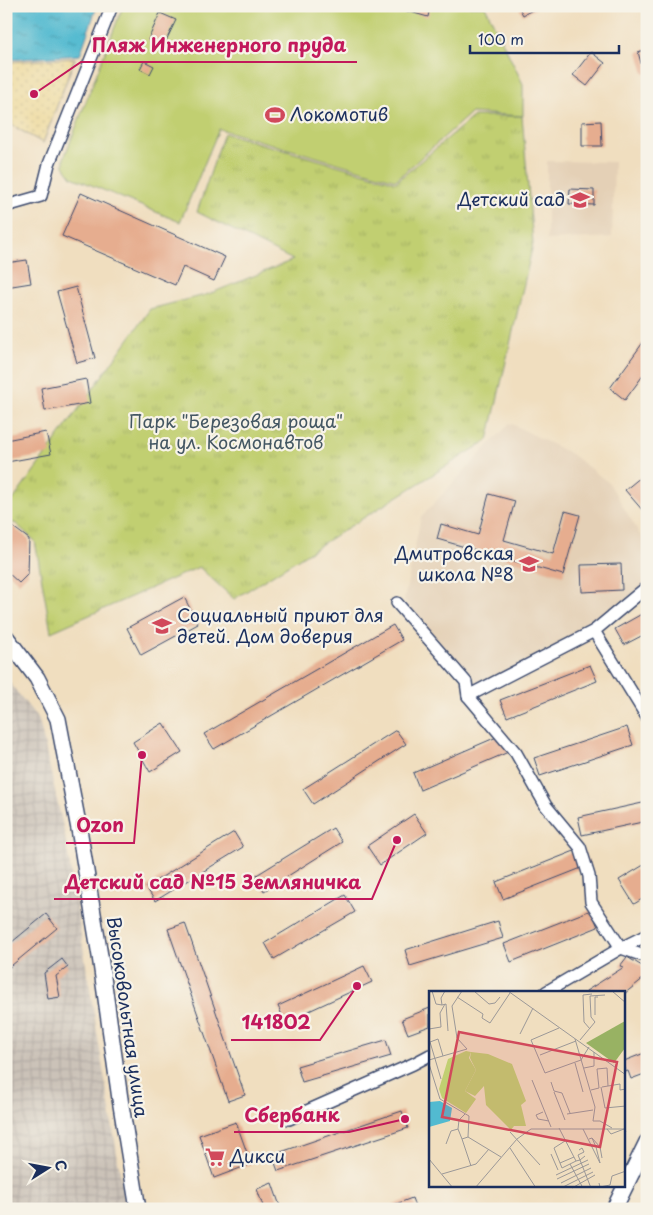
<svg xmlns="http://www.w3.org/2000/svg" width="653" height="1215" font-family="'Playpen Sans',sans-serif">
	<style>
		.built { fill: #e4d0b6 }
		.industrial { fill: url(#industrial-grid) }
		.sand { fill: url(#sand-dots); stroke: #84847e }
		.park { fill: url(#park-tufts); stroke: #6e7f68 }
		.garden { fill: #c1cf71; stroke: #6e7f68 }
		.water { fill: url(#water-ripples); stroke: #367497 }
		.building { fill: #e6ad8f }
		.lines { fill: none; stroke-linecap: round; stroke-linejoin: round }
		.street-casing { stroke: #3b496d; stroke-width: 14 }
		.secondary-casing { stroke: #3b496d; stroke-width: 18 }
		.street { stroke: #fff; stroke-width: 11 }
		.secondary { stroke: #fff; stroke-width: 15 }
		.labels { text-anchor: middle; stroke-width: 4.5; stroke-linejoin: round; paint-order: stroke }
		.poi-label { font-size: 18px; fill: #1b2f5e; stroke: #f7f3e8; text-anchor: start }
		.park-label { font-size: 18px; fill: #445763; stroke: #f7f3e8 }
		.street-label { font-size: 18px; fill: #1b2f5e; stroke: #f7f3e8 }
		.inset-road { fill: none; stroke: #9b9898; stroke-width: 1 }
		.view { fill: #d1495b; fill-opacity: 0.15; stroke: #d1495b; stroke-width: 2.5 }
		.inset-edge { fill: none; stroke: #1b2f5e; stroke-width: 2.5 }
		.leader { fill: none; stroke: #c2185b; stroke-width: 2 }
		.callout-dot { fill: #c2185b; stroke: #f7f3e8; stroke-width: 2 }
		.callout-label { font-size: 19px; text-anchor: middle; font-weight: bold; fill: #c2185b; stroke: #f7f3e8; stroke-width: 4.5; stroke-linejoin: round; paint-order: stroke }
	</style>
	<defs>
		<pattern id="industrial-grid" width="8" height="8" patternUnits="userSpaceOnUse" patternTransform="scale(1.25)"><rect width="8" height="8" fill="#cbc2b8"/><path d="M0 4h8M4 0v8" fill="none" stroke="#aea7a1"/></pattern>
		<pattern id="sand-dots" width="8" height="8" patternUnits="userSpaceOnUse" patternTransform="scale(1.25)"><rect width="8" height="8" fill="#eeda9e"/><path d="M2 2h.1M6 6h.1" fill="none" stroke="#ccbb8a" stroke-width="1.8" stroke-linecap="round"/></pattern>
		<pattern id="park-tufts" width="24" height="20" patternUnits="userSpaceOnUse" patternTransform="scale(1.25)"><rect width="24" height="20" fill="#c1cf71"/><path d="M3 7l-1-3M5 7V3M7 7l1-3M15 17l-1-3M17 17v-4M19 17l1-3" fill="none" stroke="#a5b264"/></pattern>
		<pattern id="water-ripples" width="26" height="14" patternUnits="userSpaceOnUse" patternTransform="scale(1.25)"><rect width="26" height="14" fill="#52bad0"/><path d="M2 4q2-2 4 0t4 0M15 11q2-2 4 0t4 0" fill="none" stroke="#4398ac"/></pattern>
	</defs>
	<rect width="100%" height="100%" fill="#f7f3e8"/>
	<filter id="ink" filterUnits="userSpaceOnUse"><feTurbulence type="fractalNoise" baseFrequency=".02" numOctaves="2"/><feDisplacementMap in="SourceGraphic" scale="10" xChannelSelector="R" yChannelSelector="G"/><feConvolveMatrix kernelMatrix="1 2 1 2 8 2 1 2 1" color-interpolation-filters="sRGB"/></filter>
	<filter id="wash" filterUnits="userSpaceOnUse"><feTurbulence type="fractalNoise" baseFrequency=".0096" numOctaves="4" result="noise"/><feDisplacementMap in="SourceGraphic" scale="20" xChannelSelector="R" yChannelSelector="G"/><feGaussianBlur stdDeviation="1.12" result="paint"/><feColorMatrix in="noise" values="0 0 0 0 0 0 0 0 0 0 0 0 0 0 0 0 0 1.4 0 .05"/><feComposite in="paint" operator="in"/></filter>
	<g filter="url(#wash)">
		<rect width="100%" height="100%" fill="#f0debf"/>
		<g class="built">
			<polygon points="547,161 614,162 612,237 547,240"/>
			<polygon points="510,423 571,454 609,483 647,546 647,583 596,625 477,685 404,600 421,517"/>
		</g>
		<polygon class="industrial" points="6,678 39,720 64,831 126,1209 6,1209"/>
		<polygon class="sand" points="75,58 43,143 6,122 6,62"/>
		<polygon class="park" points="474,116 522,116 533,244 488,440 234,599 199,567 51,632 35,541 15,523 6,524 6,510 150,309 209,294 293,260 197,212 224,133 396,182"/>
		<polygon class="garden" points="123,6 485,6 523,84 523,116 471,113 396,180 219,129 180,222 72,177 64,166 64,158"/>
		<polygon class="water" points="6,6 97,6 80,55 6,60"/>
		<g id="blocks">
			<g class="building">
				<polygon points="389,6 430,6 428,17"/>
				<polygon points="518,6 540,6 523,15"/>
				<polygon points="160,13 176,20 163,47 148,40"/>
				<polygon points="647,49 647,73 644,74 638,52"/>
				<polygon points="591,52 605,63 587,86 573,75"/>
				<polygon points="144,61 154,66 150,74 140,69"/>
				<polygon points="601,121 602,146 582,146 582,122"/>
				<polygon points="570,189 594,190 594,205 569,204"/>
				<polygon points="81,193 225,257 214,281 183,267 175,285 62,236"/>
				<polygon points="27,260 31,283 6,287 6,263"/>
				<polygon points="76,287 95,358 77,363 57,292"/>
				<polygon points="647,337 647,370 625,400 610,388"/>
				<polygon points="86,379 90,403 45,411 41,388"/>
				<polygon points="46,432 51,454 7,462 6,440"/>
				<polygon points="647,472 647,509 644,512 625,490"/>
				<polygon points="489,494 515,501 504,540 553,554 565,511 580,515 563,575 437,539 441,524 478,535"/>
				<polygon points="13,527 29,539 28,574 19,583 6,571 6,530"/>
				<polygon points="621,564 622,590 582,592 581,565"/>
				<polygon points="184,597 198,624 141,655 127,628"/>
				<polygon points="647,611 647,633 624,645 615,629"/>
				<polygon points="393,625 402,640 214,749 204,734"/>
				<polygon points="590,665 597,681 507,717 500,700"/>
				<polygon points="163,723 182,752 150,772 133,742"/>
				<polygon points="627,727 633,745 540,776 534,758"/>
				<polygon points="396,730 406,744 313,804 303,789"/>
				<polygon points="506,733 513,750 420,790 413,773"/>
				<polygon points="647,802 647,821 582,835 578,817"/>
				<polygon points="414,814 427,833 380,865 367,846"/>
				<polygon points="333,828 342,842 264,891 255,876"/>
				<polygon points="234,832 243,847 155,901 146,887"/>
				<polygon points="582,848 589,865 503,899 496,882"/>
				<polygon points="647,863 647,896 634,904 619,880"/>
				<polygon points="345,895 355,912 274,959 265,943"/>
				<polygon points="591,910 598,927 511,962 504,944"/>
				<polygon points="46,914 57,928 6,970 6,947"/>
				<polygon points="498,921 503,938 410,966 405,950"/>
				<polygon points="185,923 245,1095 228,1101 168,929"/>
				<polygon points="627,957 647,969 647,980 644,978 624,994 624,992 587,992 586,991 624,967 620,966"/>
				<polygon points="62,959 68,967 56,976 60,997 48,999 44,973"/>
				<polygon points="364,966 372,982 285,1022 278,1006"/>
				<polygon points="430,1008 430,1026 408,1034 402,1019"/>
				<polygon points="386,1040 391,1056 302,1082 297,1066"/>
				<polygon points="647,1052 647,1073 631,1079 628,1071 624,1072 624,1061"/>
				<polygon points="402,1111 408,1128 278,1171 272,1155"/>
				<polygon points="236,1122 251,1164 214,1178 199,1135"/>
				<polygon points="272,1183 281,1209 264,1209 257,1189"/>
				<polygon points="412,1198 416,1209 383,1209"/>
			</g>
		</g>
	</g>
	<g filter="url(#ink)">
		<use href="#blocks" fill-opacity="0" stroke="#3b496d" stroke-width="1"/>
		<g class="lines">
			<defs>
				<g id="street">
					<polyline points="6,206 41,196 49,164 112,6"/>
					<polyline points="647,587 594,631 468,696 516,753 546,806 580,847 589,876 591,902 621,948 647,957"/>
					<polyline points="397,603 466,682 468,696"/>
					<polyline points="594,631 647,717"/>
					<polyline points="546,992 621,948 647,935"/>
					<polyline points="289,1119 413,1064 430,1055"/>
				</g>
				<g id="secondary">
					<polyline points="6,637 37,678 58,719 79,829 100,956 120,1099 138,1209"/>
					<polyline points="614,1209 647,1142"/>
				</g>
			</defs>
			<use href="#street" class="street-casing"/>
			<use href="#secondary" class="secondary-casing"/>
			<use href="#street" class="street"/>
			<use href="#secondary" class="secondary"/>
		</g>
	</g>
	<defs>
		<symbol id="stadium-bare" viewBox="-9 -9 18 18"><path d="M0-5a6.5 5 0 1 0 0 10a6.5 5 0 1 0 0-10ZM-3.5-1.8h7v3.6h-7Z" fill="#d1495b" stroke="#f7f3e8" stroke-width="2.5" paint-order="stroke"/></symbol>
		<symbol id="school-bare" viewBox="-9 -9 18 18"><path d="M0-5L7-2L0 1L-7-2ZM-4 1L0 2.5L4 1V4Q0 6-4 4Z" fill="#d1495b" stroke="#f7f3e8" stroke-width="2.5" paint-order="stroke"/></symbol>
		<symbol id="supermarket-bare" viewBox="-9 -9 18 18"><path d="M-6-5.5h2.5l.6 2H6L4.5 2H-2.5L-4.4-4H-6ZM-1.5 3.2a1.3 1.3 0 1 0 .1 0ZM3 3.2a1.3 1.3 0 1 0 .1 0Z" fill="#d1495b" stroke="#f7f3e8" stroke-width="2.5" paint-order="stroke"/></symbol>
	</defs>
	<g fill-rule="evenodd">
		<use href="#stadium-bare" x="261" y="101" width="28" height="28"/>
		<use href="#school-bare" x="566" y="186" width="28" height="28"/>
		<use href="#school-bare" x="515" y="550" width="28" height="28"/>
		<use href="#school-bare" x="148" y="612" width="28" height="28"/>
		<use href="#supermarket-bare" x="201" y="1143" width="28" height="28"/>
	</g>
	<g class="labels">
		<g class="poi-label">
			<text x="290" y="121">Локомотив</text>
			<text x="565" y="206" text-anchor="end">Детский сад</text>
			<text x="514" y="560" text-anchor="end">Дмитровская<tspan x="514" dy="21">школа №8</tspan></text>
			<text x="177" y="622">Социальный приют для<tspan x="177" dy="21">детей. Дом доверия</tspan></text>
			<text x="230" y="1163">Дикси</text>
		</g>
		<g class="park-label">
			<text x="236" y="428">Парк "Березовая роща"<tspan x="236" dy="21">на ул. Космонавтов</tspan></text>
		</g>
		<g class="street-label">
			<text transform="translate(127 1017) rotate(82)" y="6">Высоковольтная улица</text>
		</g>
	</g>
	<g transform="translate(429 991)">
		<rect width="196" height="196" fill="#f0debf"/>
		<path d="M 196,30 L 196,57 L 185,72 L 157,52 Z" fill="#98b263"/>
		<path d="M 42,61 L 59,63 L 83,73 L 97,110 L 92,114 L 97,135 L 85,135 L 82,139 L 57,114 L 55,95 L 46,105 L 36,100 L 47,79 L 41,67 Z" fill="#c1cf71"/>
		<path d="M 37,60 L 42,61 L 40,67 L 47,79 L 36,100 L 47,108 L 37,122 L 13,107 L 10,98 L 19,68 Z" fill="#c1cf71"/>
		<path d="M 11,110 L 23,117 L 21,130 L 0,136 L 0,111 Z" fill="#52bad0"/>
		<path class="inset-road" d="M 3,0 L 7,13 L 13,14M 16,0 L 12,7 L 13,14 L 17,13 L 19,40M 45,0 L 60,13 L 66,12 L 71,6M 79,0 L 197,84M 183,0 L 197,12M 28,6 L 54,23 L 53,27 L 61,32 L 81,2M 166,24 L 166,6 L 169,6M 130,37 L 102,49 L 116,82 L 152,69 L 160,56M 0,38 L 12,36 L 11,22 L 16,13M 161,38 L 155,31 L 154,4 L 163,3M 91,43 L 104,17M 146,48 L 166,116 L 164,130 L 171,130 L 183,137M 151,49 L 166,31 L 162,26 L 161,5 L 176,4M 111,64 L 147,50M 0,69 L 38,58 L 28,47 L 23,15 L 33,0M 146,72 L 154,101M 0,73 L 11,108 L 40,125 L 39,146 L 72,166M 155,77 L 165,75 L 165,61M 12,88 L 1,51 L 9,48 L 14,65M 103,89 L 122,136M 122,91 L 125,100 L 133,102 L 141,122M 172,96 L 176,117 L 197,115M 173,96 L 191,93 L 191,99 L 197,98M 162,99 L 170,97 L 168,78 L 178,77 L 179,95M 125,101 L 136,129M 114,121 L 107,124 L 109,128 L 120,130M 138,123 L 164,119M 130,137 L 147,170 L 141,173 L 154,197M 29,138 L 30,129 L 36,123M 154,138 L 171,172 L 167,156 L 163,147 L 160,148M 178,138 L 182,143 L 195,138 L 197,141M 81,141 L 111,174M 39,146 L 33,148 L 42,175M 163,147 L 171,156 L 173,167M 136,150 L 125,157 L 133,177 L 141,173M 17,153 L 22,140 L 29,138 L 33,148M 81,157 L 107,197M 150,159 L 153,157 L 155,161 L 149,164 L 151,169 L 156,165M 122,163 L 129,179M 0,168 L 24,197M 147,170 L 151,169 L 162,197M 131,172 L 145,166M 13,183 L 47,173 L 60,158M 127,184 L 159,169M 128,188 L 160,173M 132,192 L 162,177M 170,192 L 171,196 L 181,194 L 183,185 L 197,180M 134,196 L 164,181M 46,197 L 88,148 L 102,138 L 197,138M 143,197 L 166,184"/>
		<path class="view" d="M 30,41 L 188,71 L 171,156 L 13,126 Z"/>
		<rect width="196" height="196" class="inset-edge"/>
	</g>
	<path class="leader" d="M34 94L81 62H357M142 755L134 843H66M397 840L372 899H54M357 986L320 1040H231M405 1119L349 1132H234"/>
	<g class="callout-dot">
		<circle cx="34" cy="94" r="5"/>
		<circle cx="142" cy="755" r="5"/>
		<circle cx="397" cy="840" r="5"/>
		<circle cx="357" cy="986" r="5"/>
		<circle cx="405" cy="1119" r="5"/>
	</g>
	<g class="callout-label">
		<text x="219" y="52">Пляж Инженерного пруда</text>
		<text x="100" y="832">Ozon</text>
		<text x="213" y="889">Детский сад №15 Земляничка</text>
		<text x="276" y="1029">141802</text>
		<text x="292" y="1122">Сбербанк</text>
	</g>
	<rect width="653" height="1215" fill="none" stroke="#f7f3e8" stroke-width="25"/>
	<g transform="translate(48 1168) rotate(79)" stroke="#f7f3e8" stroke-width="4" paint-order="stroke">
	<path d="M0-4L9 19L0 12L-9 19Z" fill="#1b2f5e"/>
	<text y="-8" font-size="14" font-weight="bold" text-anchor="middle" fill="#1b2f5e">С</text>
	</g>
	<path d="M470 45v8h149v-8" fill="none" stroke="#1b2f5e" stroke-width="2.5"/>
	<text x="478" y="45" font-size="15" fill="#1b2f5e" stroke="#f7f3e8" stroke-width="4" paint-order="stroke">100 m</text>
</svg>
